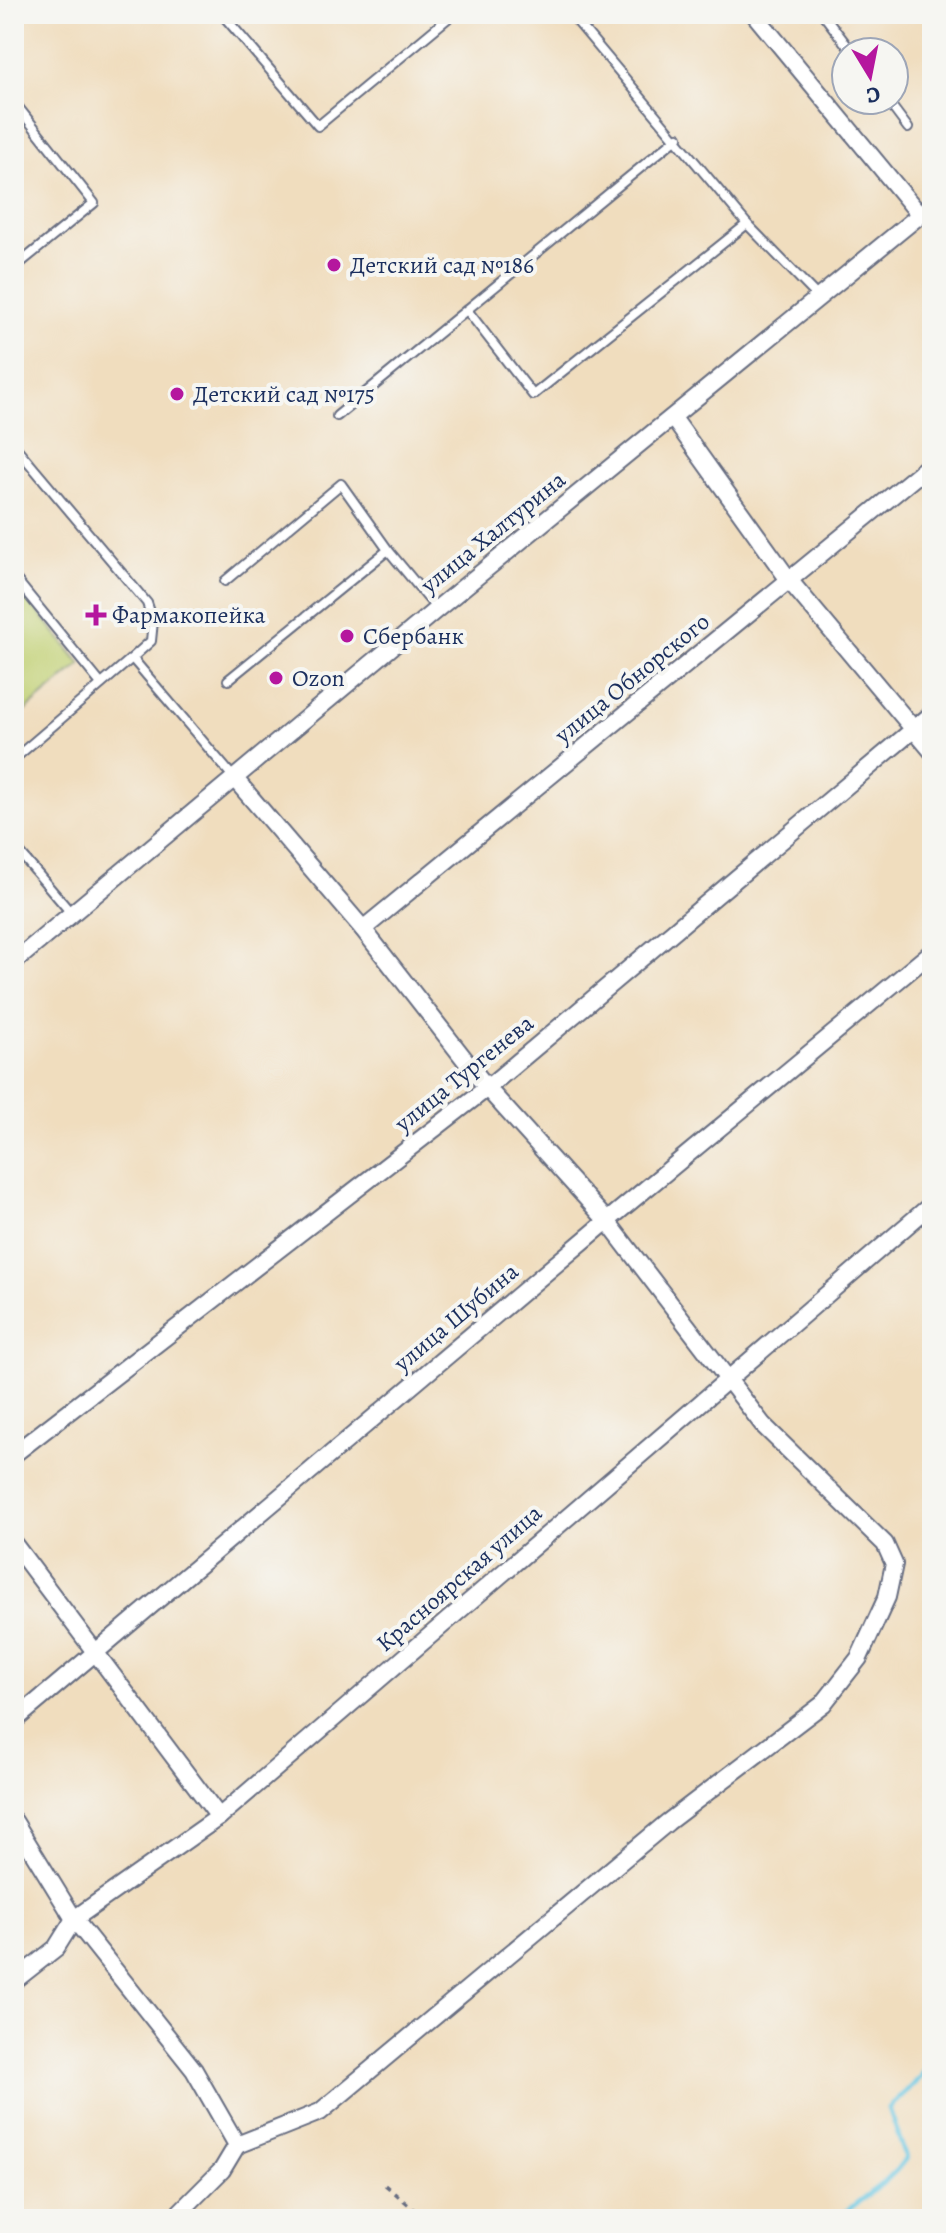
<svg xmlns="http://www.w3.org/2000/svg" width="946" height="2233" font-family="Alegreya,serif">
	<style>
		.green { fill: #c1d073; stroke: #6e8068; stroke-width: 2 }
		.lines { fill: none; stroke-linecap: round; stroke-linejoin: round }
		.stream { stroke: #64c6e2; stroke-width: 5 }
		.lane-casing { stroke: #666c80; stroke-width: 12 }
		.street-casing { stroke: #666c80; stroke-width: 20 }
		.path { stroke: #666c80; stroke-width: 3; stroke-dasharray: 6 6; stroke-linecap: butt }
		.lane { stroke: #fff; stroke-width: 8 }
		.street { stroke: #fff; stroke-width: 16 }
		.poi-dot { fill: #b5179e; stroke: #f6f6f2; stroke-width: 3 }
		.labels { text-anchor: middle; stroke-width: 8; stroke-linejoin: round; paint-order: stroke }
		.poi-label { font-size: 24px; fill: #1b2f5e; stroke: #f6f6f2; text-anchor: start }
		.street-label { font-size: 24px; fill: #1b2f5e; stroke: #f6f6f2 }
	</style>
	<rect width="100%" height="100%" fill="#f6f6f2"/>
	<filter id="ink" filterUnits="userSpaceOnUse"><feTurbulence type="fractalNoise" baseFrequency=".0125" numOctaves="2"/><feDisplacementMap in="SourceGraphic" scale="16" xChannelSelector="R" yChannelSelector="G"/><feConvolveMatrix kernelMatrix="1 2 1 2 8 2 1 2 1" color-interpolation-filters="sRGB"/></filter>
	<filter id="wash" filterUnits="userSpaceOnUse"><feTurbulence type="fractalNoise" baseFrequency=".006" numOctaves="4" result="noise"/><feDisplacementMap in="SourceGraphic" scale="32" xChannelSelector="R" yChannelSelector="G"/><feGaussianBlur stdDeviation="1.8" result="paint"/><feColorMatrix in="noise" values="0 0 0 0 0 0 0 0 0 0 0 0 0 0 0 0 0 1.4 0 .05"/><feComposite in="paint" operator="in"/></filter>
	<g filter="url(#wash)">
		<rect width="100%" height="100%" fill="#f0ddbe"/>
		<polygon class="green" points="14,582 81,664 14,720"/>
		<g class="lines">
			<path class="stream" d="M 844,2219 L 843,2214 C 867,2193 887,2185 906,2158 L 889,2108 L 921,2077 L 932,2055"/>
		</g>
	</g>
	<g filter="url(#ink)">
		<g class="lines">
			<defs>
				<g id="lane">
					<polyline points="222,14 318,126 453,14"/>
					<polyline points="571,14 747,224 819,298"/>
					<polyline points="823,14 852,52"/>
					<polyline points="887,100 908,128"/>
					<polyline points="14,102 94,203 14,268"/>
					<polyline points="467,310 533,395 747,224"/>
					<polyline points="337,416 678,137"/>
					<polyline points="14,445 147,603 153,621 151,641 132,658 234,778"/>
					<polyline points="14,577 101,684"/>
					<polyline points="225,581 341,484 388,550"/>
					<polyline points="228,680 388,550 437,609"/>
					<polyline points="14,759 132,658"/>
					<polyline points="14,846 72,914"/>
				</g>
				<g id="street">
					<polyline points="754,14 920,215"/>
					<polyline points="673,418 789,580 932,751"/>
					<polyline points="235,779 363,929 487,1088 607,1221 763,1425 885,1544 894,1564 887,1597 859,1658 823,1704 668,1822 320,2112 237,2145"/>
					<polyline points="363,929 932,463"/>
					<polyline points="14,962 437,609 932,205"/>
					<polyline points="14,1454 487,1088 932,714"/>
					<polyline points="14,1544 219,1817"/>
					<polyline points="14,1721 607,1221 932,952"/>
					<polyline points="14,1821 74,1919 194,2070 237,2145"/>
					<polyline points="14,1981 56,1948 74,1919 219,1817 932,1204"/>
					<polyline points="173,2219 222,2170 237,2145"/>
				</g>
			</defs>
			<use href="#lane" class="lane-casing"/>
			<use href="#street" class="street-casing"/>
			<polyline class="path" points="385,2185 416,2211 435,2219"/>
			<use href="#lane" class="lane"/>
			<use href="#street" class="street"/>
		</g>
	</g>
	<g class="poi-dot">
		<circle cx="334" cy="265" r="8"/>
		<circle cx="177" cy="394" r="8"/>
		<path d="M92 603h8v8h8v8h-8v8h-8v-8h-8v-8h8z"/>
		<circle cx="347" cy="636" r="8"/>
		<circle cx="276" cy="678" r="8"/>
	</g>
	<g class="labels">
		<g class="poi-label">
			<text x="350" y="273">Детский сад №186</text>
			<text x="193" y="402">Детский сад №175</text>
			<text x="112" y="623">Фармакопейка</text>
			<text x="363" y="644">Сбербанк</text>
			<text x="292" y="686">Ozon</text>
		</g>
		<g class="street-label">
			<text transform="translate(493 532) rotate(-39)" y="8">улица Халтурина</text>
			<text transform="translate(632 678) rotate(-39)" y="8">улица Обнорского</text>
			<text transform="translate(464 1073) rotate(-39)" y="8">улица Тургенева</text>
			<text transform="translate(456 1317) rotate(-40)" y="8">улица Шубина</text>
			<text transform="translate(459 1578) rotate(-41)" y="8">Красноярская улица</text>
		</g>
	</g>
	<rect width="946" height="2233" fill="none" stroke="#f6f6f2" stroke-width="48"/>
	<g transform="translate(870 76) rotate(170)"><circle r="38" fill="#f6f6f2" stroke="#9ea6b7" stroke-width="2"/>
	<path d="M0-6L14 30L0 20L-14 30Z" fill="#b5179e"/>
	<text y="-12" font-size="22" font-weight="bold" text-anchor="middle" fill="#1b2f5e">С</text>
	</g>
</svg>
